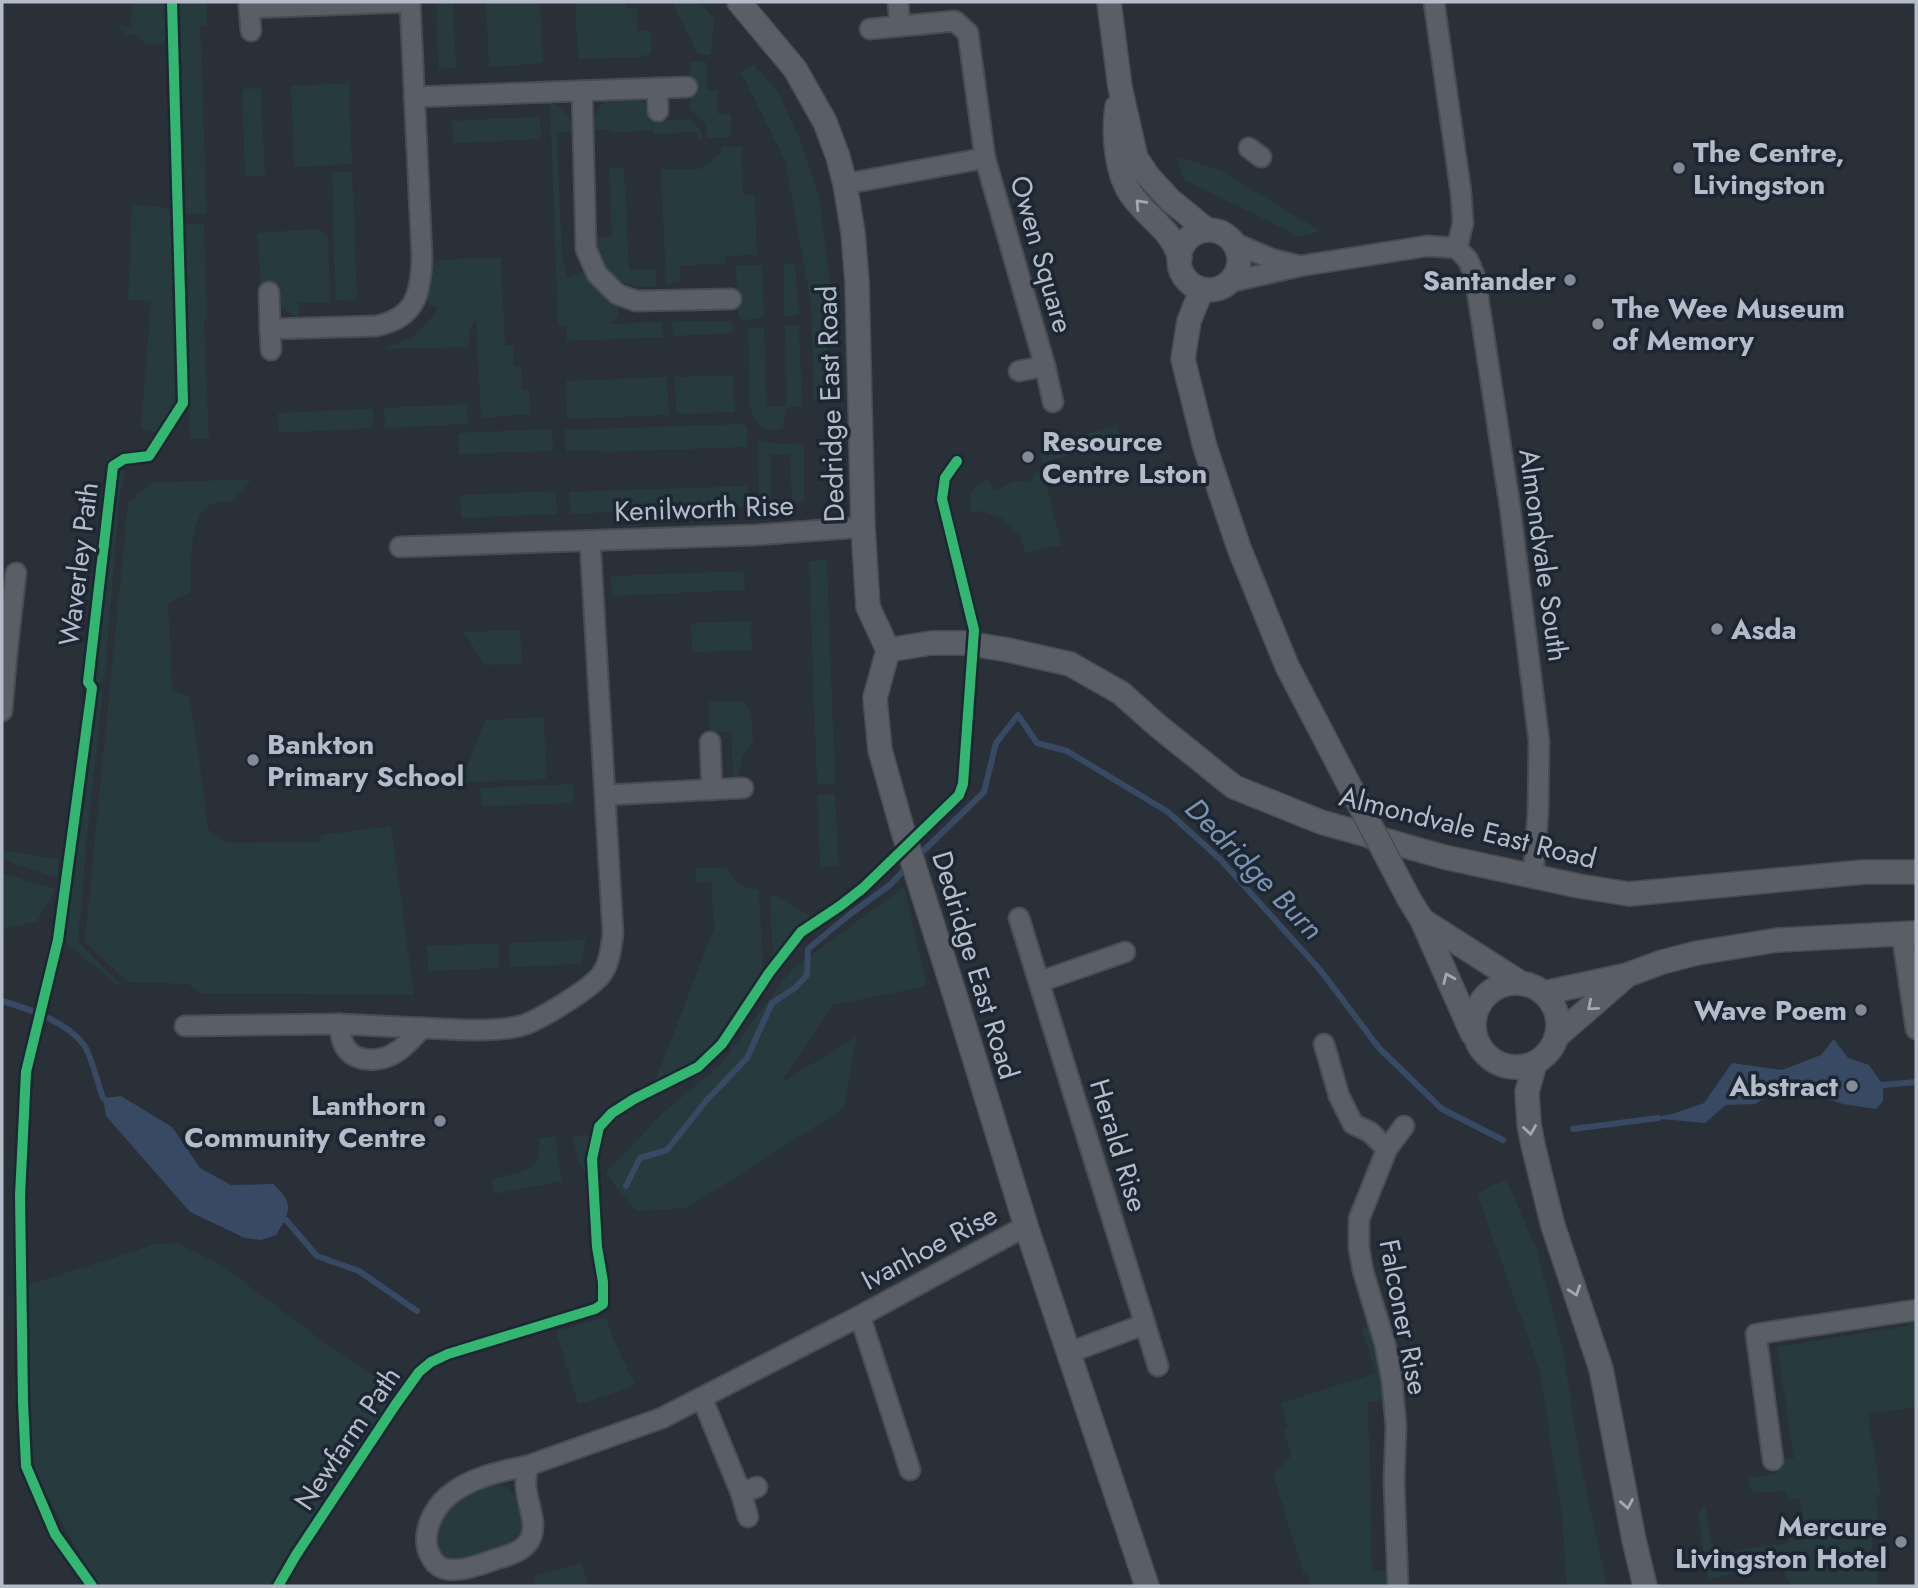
<svg xmlns="http://www.w3.org/2000/svg" width="1918" height="1588" font-family="Jost,sans-serif">
	<style>
		.green { fill: #273a3e }
		.water { fill: #384963 }
		.lines { fill: none; stroke-linecap: round; stroke-linejoin: round }
		.stream { stroke: #384963; stroke-width: 6 }
		.minor-casing { stroke: #484c53; stroke-width: 23 }
		.tertiary-casing { stroke: #484c53; stroke-width: 26 }
		.minor { stroke: #5a5e66; stroke-width: 19 }
		.tertiary { stroke: #5a5e66; stroke-width: 23 }
		.tertiary-bridge-casing { stroke: #484c53; stroke-width: 26; stroke-linecap: butt }
		.tertiary-bridge { stroke: #5a5e66; stroke-width: 23 }
		.cycleway-casing { stroke: #1d2633; stroke-width: 15 }
		.cycleway { stroke: #33b770; stroke-width: 10 }
		.oneway { stroke: #a2a9b5 }
		.poi-dot { fill: #848b96; stroke: #1d2633; stroke-width: 2.5 }
		.labels { text-anchor: middle; stroke-width: 7; stroke-linejoin: round; paint-order: stroke }
		.poi-label { font-size: 28px; font-weight: bold; fill: #b4bcc9; stroke: #1d2633; text-anchor: start }
		.street-label { font-size: 28px; fill: #b4bcc9; stroke: #1d2633 }
		.water-label { font-size: 30px; font-style: italic; fill: #7c92b1; stroke: #1d2633 }
	</style>
	<rect width="100%" height="100%" fill="#2a3038"/>
	<g class="green">
		<polygon points="133,2 165,2 166,43 146,44 135,34 125,36 120,29 120,26 130,27"/>
		<polygon points="180,2 207,2 207,26 200,26 207,214 184,214"/>
		<polygon points="436,2 453,2 456,68 439,69"/>
		<polygon points="486,2 540,2 543,63 489,67"/>
		<polygon points="575,2 626,2 627,8 637,8 637,31 651,31 651,54 637,57 578,59"/>
		<polygon points="672,2 699,2 714,18 711,55 698,54"/>
		<polygon points="690,62 706,62 706,90 718,91 718,114 731,114 730,137 707,138 706,123 690,109"/>
		<polygon points="753,65 777,90 800,140 819,197 832,302 827,341 829,400 814,401 811,304 785,160 741,72"/>
		<polygon points="349,83 352,164 294,167 291,86"/>
		<polygon points="261,88 265,176 245,177 242,89"/>
		<path d="M 633,96 L 645,103 L 648,113 L 654,121 L 690,119 L 701,131 L 701,140 L 699,140 L 697,132 L 654,134 L 653,130 L 611,133 L 608,129 L 590,130 C 598,102 605,97 633,96 Z"/>
		<path d="M 550,103 C 567,110 569,114 573,132 L 557,133 L 562,259 L 568,278 L 584,271 C 595,286 604,296 620,304 L 617,317 L 610,324 L 662,322 L 663,337 L 567,341 L 567,326 L 558,326 Z"/>
		<polygon points="540,117 541,139 453,143 452,121"/>
		<polygon points="721,147 742,147 743,195 755,195 757,255 725,256 725,263 680,266 680,281 666,285 661,169 700,169 721,153"/>
		<polygon points="1177,157 1220,170 1320,231 1300,237 1183,179"/>
		<path d="M 624,167 L 629,270 L 656,270 L 656,286 C 631,288 612,283 600,259 C 596,253 596,244 594,237 L 612,237 L 609,168 Z"/>
		<polygon points="332,172 352,172 357,299 336,300"/>
		<polygon points="132,204 173,209 178,401 157,433 141,428 151,301 128,300"/>
		<polygon points="204,223 207,319 204,320 209,438 190,439 184,224"/>
		<polygon points="319,229 328,238 330,302 299,303 299,319 281,307 280,285 261,285 257,233"/>
		<path d="M 474,258 L 501,258 L 505,345 L 513,345 L 513,366 L 521,366 L 522,390 L 529,390 L 530,414 L 481,418 L 476,317 L 469,332 L 469,347 L 384,349 C 411,338 422,335 437,308 L 423,300 L 430,284 L 430,261 Z"/>
		<polygon points="795,263 799,315 784,316 784,264"/>
		<polygon points="762,265 764,318 743,320 738,316 736,266"/>
		<polygon points="732,321 733,333 673,336 672,322"/>
		<polygon points="785,325 799,325 802,407 786,407 783,429 767,430 755,421 750,408 748,328 764,327 767,407 786,407"/>
		<polygon points="733,375 735,412 676,414 675,377"/>
		<polygon points="667,377 669,415 567,419 566,381"/>
		<polygon points="467,404 468,424 385,428 384,408"/>
		<polygon points="373,409 373,428 279,433 278,413"/>
		<polygon points="743,424 747,428 747,447 603,452 602,450 566,451 565,430"/>
		<polygon points="1117,426 1120,439 1119,441 1043,463 1039,447"/>
		<polygon points="552,429 553,451 459,454 458,433"/>
		<polygon points="758,440 771,443 804,445 804,502 792,503 790,454 770,455 771,503 759,504"/>
		<path d="M 1043,469 L 1061,545 L 1025,553 L 1020,536 L 1000,517 L 982,511 L 971,513 C 966,499 973,483 988,479 L 994,491 C 1001,488 1009,483 1017,481 C 1027,480 1030,486 1035,473 Z"/>
		<path d="M 120,471 L 125,471 L 120,492 L 104,683 C 97,683 92,680 91,673 L 113,478 Z"/>
		<path d="M 252,479 L 232,501 C 227,502 220,501 215,503 C 186,512 192,567 191,592 L 168,603 L 172,690 L 189,697 L 196,736 L 208,829 L 223,841 L 234,843 L 320,842 L 321,835 L 391,826 L 414,995 L 201,993 L 188,984 L 127,982 L 85,941 L 128,503 L 150,483 Z"/>
		<polygon points="748,486 749,506 570,514 569,492"/>
		<polygon points="556,491 557,514 461,518 460,495"/>
		<polygon points="827,560 835,784 817,785 809,561"/>
		<polygon points="744,571 745,590 612,596 611,576"/>
		<polygon points="751,621 752,650 692,652 691,623"/>
		<polygon points="520,630 522,664 485,665 464,632"/>
		<polygon points="97,690 103,691 87,837 78,942 119,983 117,985 66,943 62,927 72,878 86,795"/>
		<polygon points="709,702 745,702 751,714 753,743 744,754 737,777 733,778 731,732 710,733"/>
		<polygon points="544,717 546,779 466,782 466,770 485,720"/>
		<polygon points="573,784 574,803 481,806 480,788"/>
		<polygon points="835,794 839,866 820,867 817,795"/>
		<polygon points="2,850 58,859 57,877 2,860"/>
		<path d="M 727,867 C 736,888 740,885 759,890 L 763,974 L 716,1047 L 701,1060 L 654,1084 L 714,928 L 711,882 L 696,882 L 695,868 Z"/>
		<polygon points="2,873 56,889 37,921 2,930"/>
		<polygon points="904,887 927,986 832,1005 781,1083 857,1036 844,1108 687,1208 636,1211 605,1173 663,1113 721,1064 792,969"/>
		<polygon points="774,895 809,915 809,921 798,931 773,960 770,896"/>
		<polygon points="586,940 581,964 510,967 509,943"/>
		<polygon points="498,943 499,968 428,971 427,946"/>
		<polygon points="572,1135 594,1136 588,1156 588,1170 585,1172 579,1163"/>
		<path d="M 555,1136 L 562,1181 L 494,1194 L 492,1179 C 518,1172 543,1173 539,1139 Z"/>
		<polygon points="1506,1179 1537,1250 1564,1356 1579,1456 1607,1586 1567,1586 1562,1517 1540,1371 1477,1193"/>
		<polygon points="177,1243 221,1265 340,1354 400,1391 326,1495 270,1586 97,1586 31,1466 26,1286 155,1244"/>
		<polygon points="1908,1315 1916,1319 1916,1407 1868,1414 1881,1495 1875,1495 1882,1538 1872,1540 1873,1549 1868,1555 1876,1562 1879,1586 1790,1586 1786,1575 1781,1570 1785,1559 1779,1564 1708,1579 1698,1515 1705,1506 1714,1553 1790,1543 1788,1523 1803,1521 1800,1499 1788,1500 1785,1491 1756,1493 1750,1489 1749,1478 1778,1473 1776,1462 1794,1458 1777,1347 1908,1326"/>
		<polygon points="603,1318 606,1318 616,1345 635,1385 580,1404 577,1401 557,1334 559,1331"/>
		<polygon points="1371,1326 1380,1364 1385,1400 1368,1402 1372,1570 1387,1572 1387,1586 1311,1586 1307,1574 1304,1574 1273,1475 1291,1456 1284,1429 1288,1427 1281,1403 1376,1373 1361,1328"/>
		<path d="M 499,1484 L 509,1488 L 515,1496 L 525,1527 L 522,1538 L 516,1543 L 454,1563 C 423,1552 437,1507 461,1496 C 473,1490 487,1488 499,1484 Z"/>
		<polygon points="581,1563 589,1586 535,1586 534,1583 536,1576"/>
	</g>
	<g class="water">
		<polygon points="1834,1039 1848,1058 1869,1065 1883,1085 1883,1101 1876,1109 1843,1104 1813,1094 1780,1090 1755,1104 1726,1105 1705,1123 1651,1118 1672,1114 1704,1103 1732,1063 1782,1070 1821,1055"/>
		<path d="M 121,1096 L 172,1127 L 200,1168 L 231,1185 L 273,1184 C 295,1203 290,1212 276,1235 L 261,1240 L 245,1238 L 190,1212 L 106,1116 L 103,1098 Z"/>
	</g>
	<g class="lines">
		<g class="stream">
			<polyline points="916,858 984,792 996,743 1018,715 1037,743 1067,751 1168,812 1221,860 1321,971 1379,1048 1442,1109 1503,1140"/>
			<path d="M 2,1001 C 29,1009 66,1021 84,1045 C 91,1054 98,1085 103,1098"/>
			<polyline points="1876,1084 1883,1085 1916,1082"/>
			<polyline points="1573,1129 1658,1118"/>
			<polyline points="626,1186 640,1158 667,1150 706,1101 747,1058 772,1003 795,988 807,975 808,949 849,915 891,884 909,865"/>
			<polyline points="286,1220 317,1256 359,1271 417,1311"/>
		</g>
		<defs>
			<g id="minor">
				<polyline points="249,2 249,8 410,2"/>
				<polyline points="898,2 900,26"/>
				<polyline points="1434,2 1461,193 1463,223 1457,248"/>
				<polyline points="249,8 251,31"/>
				<polyline points="870,29 955,21 968,33 985,158 1045,366 1053,402"/>
				<polyline points="657,88 658,111"/>
				<polyline points="582,91 586,249 597,274 617,294 636,301 731,299"/>
				<polyline points="414,97 687,87"/>
				<polyline points="1249,148 1261,157"/>
				<polyline points="845,184 985,158"/>
				<polyline points="1234,243 1272,259 1295,265"/>
				<polyline points="1230,282 1300,266 1427,246 1457,248 1468,260 1475,277 1510,507 1539,741 1538,813 1533,876"/>
				<polyline points="269,292 270,329"/>
				<path d="M 271,350 L 270,329 L 376,326 C 416,318 421,293 422,257 L 410,2"/>
				<polyline points="1019,371 1045,366"/>
				<polyline points="400,547 755,535 863,527"/>
				<polyline points="2,651 7,652 16,573"/>
				<polyline points="2,711 7,652"/>
				<polyline points="710,742 712,790"/>
				<polyline points="605,795 743,788"/>
				<polyline points="1019,918 1145,1324 1068,1353"/>
				<polyline points="1902,934 1916,1029"/>
				<polyline points="1039,982 1125,952"/>
				<polyline points="339,1024 422,1028"/>
				<path d="M 185,1026 L 339,1024 C 340,1031 341,1039 344,1045 C 354,1065 383,1062 398,1051 C 407,1045 415,1035 422,1028 C 451,1029 492,1033 520,1026 C 537,1022 590,989 601,975 C 610,963 611,947 613,934 L 590,541"/>
				<polyline points="1324,1044 1339,1096 1353,1124 1370,1132 1387,1149"/>
				<polyline points="860,1316 910,1470"/>
				<polyline points="1145,1324 1158,1366"/>
				<polyline points="702,1398 741,1493 748,1517"/>
				<polyline points="1773,1460 1756,1334 1916,1310"/>
				<path d="M 527,1466 C 501,1471 469,1478 448,1496 C 433,1509 421,1533 429,1553 C 432,1560 435,1565 442,1568 C 460,1574 483,1563 500,1558 C 512,1554 529,1549 532,1534 C 536,1520 527,1502 526,1487 C 525,1480 527,1473 527,1466 L 662,1418 L 860,1316 L 1026,1226"/>
				<polyline points="741,1493 757,1487"/>
				<polyline points="1398,1586 1394,1481 1396,1426 1392,1381 1385,1344 1363,1271 1359,1248 1359,1219 1387,1149 1404,1126"/>
			</g>
			<g id="tertiary">
				<polyline points="739,2 795,69 825,122 838,157 845,184 853,233 857,282 863,527 868,607 888,650 875,698 880,750 902,828 953,989 1026,1226 1147,1586"/>
				<polyline points="1109,2 1120,87 1136,158 1148,176 1170,200 1207,230"/>
				<path d="M 1117,107 C 1113,134 1116,175 1133,197 C 1150,220 1171,229 1180,258"/>
				<circle cx="1209" cy="260" r="30"/>
				<polyline points="1202,289 1189,321 1183,359 1205,447 1239,548 1287,666 1346,779"/>
				<polyline points="888,650 931,643 966,643 1008,650 1070,664 1121,693 1158,726 1234,787 1321,822 1444,857 1579,886 1629,894 1864,872 1916,872"/>
				<polyline points="1409,899 1422,920 1472,1033"/>
				<polyline points="1422,920 1519,982"/>
				<circle cx="1516" cy="1025" r="42"/>
				<polyline points="1544,993 1627,975 1662,962 1697,953 1778,940 1916,933"/>
				<polyline points="1556,1037 1625,977"/>
				<polyline points="1535,1063 1527,1092 1529,1124 1533,1145 1553,1226 1601,1369 1634,1540 1645,1586"/>
			</g>
		</defs>
		<use href="#minor" class="minor-casing"/>
		<use href="#tertiary" class="tertiary-casing"/>
		<use href="#minor" class="minor"/>
		<use href="#tertiary" class="tertiary"/>
		<defs>
			<polyline id="tertiary-bridge" points="1346,779 1409,899"/>
		</defs>
		<use href="#tertiary-bridge" class="tertiary-bridge-casing"/>
		<use href="#tertiary-bridge" class="tertiary-bridge"/>
		<defs>
			<g id="cycleway">
				<polyline points="92,1586 55,1534 26,1466 23,1402 20,1196 26,1072 58,940 92,688 88,682 113,466 124,459 149,456 183,403 172,2"/>
				<polyline points="278,1586 296,1555 396,1404 419,1372 431,1362 448,1354 595,1309 603,1304 603,1282 597,1247 592,1159 599,1127 612,1113 634,1099 698,1067 722,1044 769,973 801,932 840,906 863,888 959,795 963,784 974,630 942,499 945,478 957,461"/>
			</g>
		</defs>
		<use href="#cycleway" class="cycleway-casing"/>
		<use href="#cycleway" class="cycleway"/>
	</g>
	<defs><path id="oneway-chevron" d="M-2-3.5L2.5 0L-2 3.5" fill="none" stroke-width="1.6" stroke-linecap="round" stroke-linejoin="round" transform="scale(1.75)"/></defs>
	<g class="oneway">
		<use href="#oneway-chevron" transform="translate(1140 204) rotate(-133)"/>
		<use href="#oneway-chevron" transform="translate(1448 978) rotate(-114)"/>
		<use href="#oneway-chevron" transform="translate(1592 1006) rotate(139)"/>
		<use href="#oneway-chevron" transform="translate(1530 1130) rotate(81)"/>
		<use href="#oneway-chevron" transform="translate(1575 1291) rotate(71)"/>
		<use href="#oneway-chevron" transform="translate(1627 1504) rotate(80)"/>
	</g>
	<g class="poi-dot">
		<circle cx="1679" cy="168" r="7"/>
		<circle cx="1570" cy="280" r="7"/>
		<circle cx="1598" cy="324" r="7"/>
		<circle cx="1028" cy="457" r="7"/>
		<circle cx="1717" cy="629" r="7"/>
		<circle cx="253" cy="760" r="7"/>
		<circle cx="1861" cy="1010" r="7"/>
		<circle cx="1852" cy="1086" r="7"/>
		<circle cx="440" cy="1121" r="7"/>
		<circle cx="1901" cy="1542" r="7"/>
	</g>
	<g class="labels">
		<g class="poi-label">
			<text x="1693" y="162">The Centre,<tspan x="1693" dy="32">Livingston</tspan></text>
			<text x="1556" y="290" text-anchor="end">Santander</text>
			<text x="1612" y="318">The Wee Museum<tspan x="1612" dy="32">of Memory</tspan></text>
			<text x="1042" y="451">Resource<tspan x="1042" dy="32">Centre Lston</tspan></text>
			<text x="1731" y="639">Asda</text>
			<text x="267" y="754">Bankton<tspan x="267" dy="32">Primary School</tspan></text>
			<text x="1847" y="1020" text-anchor="end">Wave Poem</text>
			<text x="1838" y="1096" text-anchor="end">Abstract</text>
			<text x="426" y="1115" text-anchor="end">Lanthorn<tspan x="426" dy="32">Community Centre</tspan></text>
			<text x="1887" y="1536" text-anchor="end">Mercure<tspan x="1887" dy="32">Livingston Hotel</tspan></text>
		</g>
		<g class="street-label">
			<text transform="translate(1042 254) rotate(74)" y="10">Owen Square</text>
			<text transform="translate(830 404) rotate(-92)" y="10">Dedridge East Road</text>
			<text transform="translate(704 508) rotate(-2)" y="10">Kenilworth Rise</text>
			<text transform="translate(1544 555) rotate(82)" y="10">Almondvale South</text>
			<text transform="translate(78 564) rotate(-83)" y="10">Waverley Path</text>
			<text transform="translate(1468 827) rotate(14)" y="10">Almondvale East Road</text>
			<text transform="translate(976 965) rotate(73)" y="10">Dedridge East Road</text>
			<text transform="translate(1119 1145) rotate(73)" y="10">Herald Rise</text>
			<text transform="translate(929 1247) rotate(-28)" y="10">Ivanhoe Rise</text>
			<text transform="translate(1404 1317) rotate(79)" y="10">Falconer Rise</text>
			<text transform="translate(347 1438) rotate(-56)" y="10">Newfarm Path</text>
		</g>
		<g class="water-label">
			<text transform="translate(1254 869) rotate(46)" y="10">Dedridge Burn</text>
		</g>
	</g>
	<rect width="1918" height="1588" fill="none" stroke="#b4bcc9" stroke-width="7"/>
</svg>
